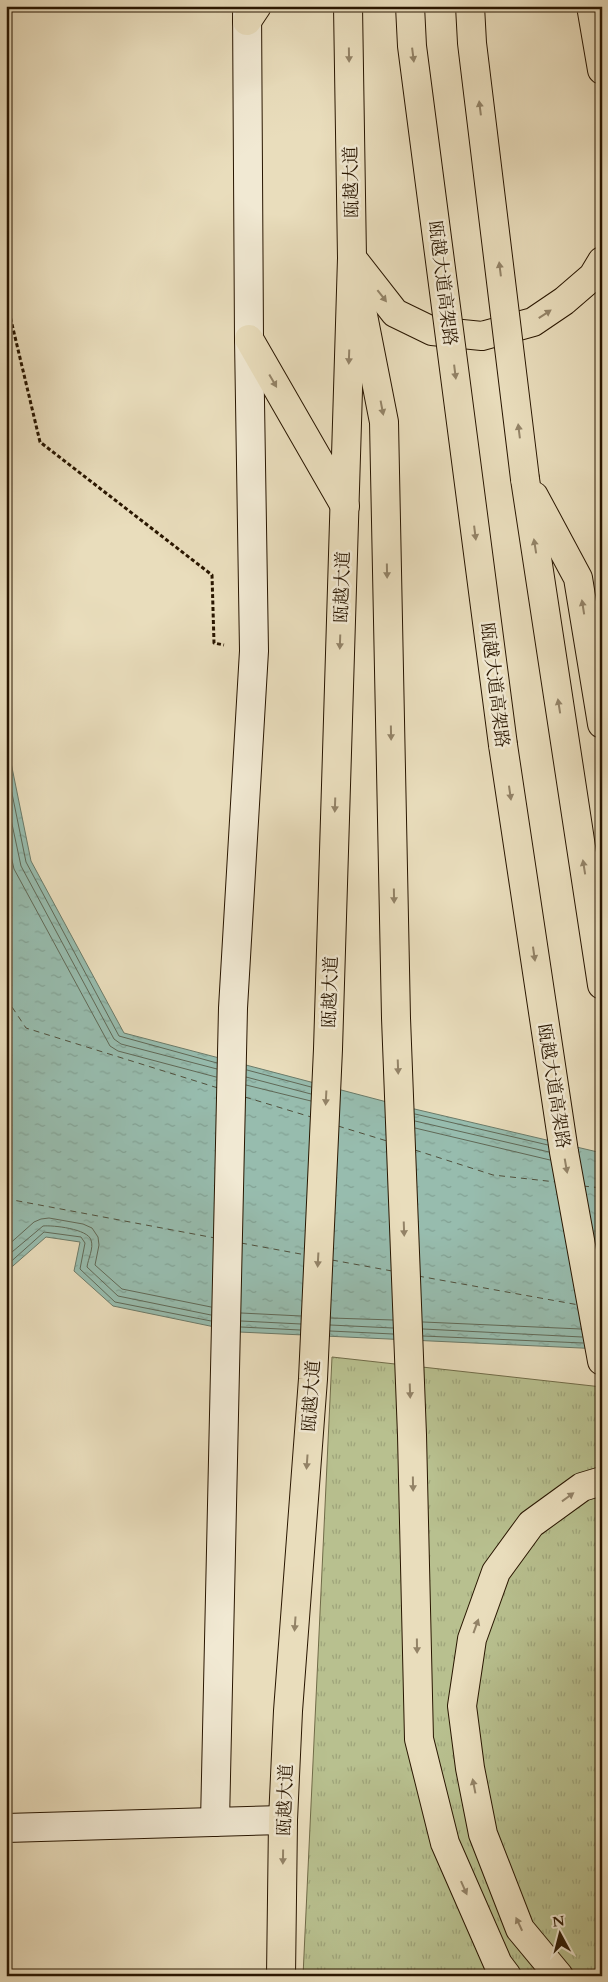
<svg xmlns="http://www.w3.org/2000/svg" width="608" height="1982" font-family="Cardo,'Noto Serif SC',serif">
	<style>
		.grass { fill: url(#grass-tufts); stroke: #706b48 }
		.water { fill: url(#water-ripples); stroke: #6b7a68 }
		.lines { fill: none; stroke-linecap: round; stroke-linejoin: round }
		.shore { stroke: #606957; stroke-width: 1 }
		.ferry { stroke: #50503d; stroke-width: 1; stroke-dasharray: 6 5; stroke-linecap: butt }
		.secondary-casing { stroke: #291600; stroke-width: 30 }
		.highway-casing { stroke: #291600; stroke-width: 30 }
		.path { stroke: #291600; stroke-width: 3; stroke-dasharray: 4 2.5; stroke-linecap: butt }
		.secondary { stroke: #f1e9d3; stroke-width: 28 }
		.highway { stroke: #e9ddbc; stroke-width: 28 }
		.highway-bridge-casing { stroke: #291600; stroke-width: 30; stroke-linecap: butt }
		.highway-bridge { stroke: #e9ddbc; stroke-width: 28 }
		.oneway { fill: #938367 }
		.labels { text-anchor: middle; stroke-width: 5; stroke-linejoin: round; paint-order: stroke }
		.street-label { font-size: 18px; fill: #291600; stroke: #f1e9d3 }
	</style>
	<defs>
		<pattern id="grass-tufts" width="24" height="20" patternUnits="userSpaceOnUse" patternTransform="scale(1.25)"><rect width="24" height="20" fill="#b8c08f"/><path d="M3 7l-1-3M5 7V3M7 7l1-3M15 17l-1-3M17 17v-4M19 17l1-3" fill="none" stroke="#9ea47a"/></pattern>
		<pattern id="water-ripples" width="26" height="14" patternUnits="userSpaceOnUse" patternTransform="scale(1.25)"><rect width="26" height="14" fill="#97bcae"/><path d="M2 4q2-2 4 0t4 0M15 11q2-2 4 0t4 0" fill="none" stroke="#82a194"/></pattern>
	</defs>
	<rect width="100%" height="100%" fill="#e9ddbc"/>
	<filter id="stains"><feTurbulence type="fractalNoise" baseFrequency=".004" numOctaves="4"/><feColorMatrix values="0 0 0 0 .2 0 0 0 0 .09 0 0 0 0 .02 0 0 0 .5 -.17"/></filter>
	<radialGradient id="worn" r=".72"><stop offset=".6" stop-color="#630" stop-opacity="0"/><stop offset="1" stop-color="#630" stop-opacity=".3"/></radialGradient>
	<polygon class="grass" points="332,1357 602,1387 602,1976 303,1976"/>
	<polygon class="water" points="6,738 31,861 124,1033 406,1107 602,1153 602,1349 239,1332 113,1306 74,1271 80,1242 46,1237 6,1272"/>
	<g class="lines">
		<g class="shore">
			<polyline points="6,764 26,862 119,1036 217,1063"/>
			<polyline points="6,796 21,866 114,1039 121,1044 217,1069"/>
			<polyline points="6,834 14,869 110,1046 118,1051 216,1077"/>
			<polyline points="247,1070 311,1087"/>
			<polyline points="246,1077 311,1094"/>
			<polyline points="246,1085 311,1101"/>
			<polyline points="415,1114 548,1145"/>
			<polyline points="415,1121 549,1152"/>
			<polyline points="415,1128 550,1160"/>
			<polyline points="6,1247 34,1222 41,1219 49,1218 83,1224 92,1228 98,1237 99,1245 95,1265 122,1289 211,1307"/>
			<path d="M 6,1257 L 43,1226 C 53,1225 88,1229 91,1240 C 94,1248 88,1259 87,1267 L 118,1296 L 211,1315"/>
			<polyline points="6,1266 44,1232 81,1237 85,1243 80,1269 115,1302 211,1321"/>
			<polyline points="241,1313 301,1316"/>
			<polyline points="331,1318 393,1320"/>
			<polyline points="241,1321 301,1324"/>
			<polyline points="423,1322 581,1329"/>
			<polyline points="330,1325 393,1328"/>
			<polyline points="241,1327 300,1330"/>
			<polyline points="423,1329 582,1337"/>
			<polyline points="330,1331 393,1334"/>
			<polyline points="423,1336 583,1343"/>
		</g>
		<g class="ferry">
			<polyline points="6,998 26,1028 218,1088"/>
			<polyline points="245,1097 311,1117"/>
			<polyline points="338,1126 387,1141"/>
			<polyline points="415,1150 493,1175 556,1182"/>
			<polyline points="583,1186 602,1188"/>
			<polyline points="6,1203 13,1200 215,1238"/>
			<polyline points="241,1243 306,1255"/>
			<polyline points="332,1260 392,1271"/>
			<polyline points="418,1276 579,1305"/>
		</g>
		<defs>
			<g id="secondary">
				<polyline points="215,1822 233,1008 254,651 249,339 247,6"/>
				<polyline points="6,1828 283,1820"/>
			</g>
			<g id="highway">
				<polyline points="591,6 602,70"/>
				<polyline points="247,21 257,6"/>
				<polyline points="352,258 395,313 432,331 482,336 533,322 564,301 593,276 602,261"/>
				<polyline points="361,305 384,422 396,1018 412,1435 419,1739 445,1843 498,1964 507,1976"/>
				<polyline points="249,339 345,506"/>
				<polyline points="525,479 602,985"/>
				<polyline points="534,496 578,578 602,724"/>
				<polyline points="503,745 564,1152 602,1361"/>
				<polyline points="281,1976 283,1820 288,1711 313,1379 328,1049 352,258 348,6"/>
				<polyline points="559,1976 520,1929 483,1834 470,1768 462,1706 472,1639 496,1572 531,1524 582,1487 602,1481"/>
			</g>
		</defs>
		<use href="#secondary" class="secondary-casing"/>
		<use href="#highway" class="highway-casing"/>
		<polyline class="path" points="6,299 40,442 212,575 214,643 224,645"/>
		<use href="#secondary" class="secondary"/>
		<use href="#highway" class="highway"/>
		<defs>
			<g id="highway-bridge">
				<polyline points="410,6 412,46 503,745"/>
				<polyline points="470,6 472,43 525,479"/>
			</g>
		</defs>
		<use href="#highway-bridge" class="highway-bridge-casing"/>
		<use href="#highway-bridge" class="highway-bridge"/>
	</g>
	<defs><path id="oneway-solid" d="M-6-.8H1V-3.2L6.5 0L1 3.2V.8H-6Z" transform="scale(1.25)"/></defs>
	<g class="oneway">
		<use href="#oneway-solid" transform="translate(349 55) rotate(89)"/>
		<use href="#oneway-solid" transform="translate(413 55) rotate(83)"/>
		<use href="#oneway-solid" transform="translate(480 108) rotate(-97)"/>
		<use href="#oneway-solid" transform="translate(500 269) rotate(-97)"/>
		<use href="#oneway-solid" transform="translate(382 296) rotate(52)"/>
		<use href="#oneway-solid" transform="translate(545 314) rotate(-33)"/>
		<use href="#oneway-solid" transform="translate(349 357) rotate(92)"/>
		<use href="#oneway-solid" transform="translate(455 372) rotate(83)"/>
		<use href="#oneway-solid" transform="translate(273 381) rotate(60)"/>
		<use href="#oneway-solid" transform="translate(382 408) rotate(79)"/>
		<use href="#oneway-solid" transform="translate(519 431) rotate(-97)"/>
		<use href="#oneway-solid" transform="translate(475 533) rotate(83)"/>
		<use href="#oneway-solid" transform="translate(535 546) rotate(-99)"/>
		<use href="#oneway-solid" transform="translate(387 571) rotate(89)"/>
		<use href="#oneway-solid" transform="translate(583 607) rotate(-99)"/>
		<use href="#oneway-solid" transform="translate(340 642) rotate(92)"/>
		<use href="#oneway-solid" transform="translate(559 706) rotate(-99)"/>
		<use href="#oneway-solid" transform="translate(391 733) rotate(89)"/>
		<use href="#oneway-solid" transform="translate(510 793) rotate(82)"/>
		<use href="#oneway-solid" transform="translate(335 805) rotate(92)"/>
		<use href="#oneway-solid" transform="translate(584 867) rotate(-99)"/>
		<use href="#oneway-solid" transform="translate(394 896) rotate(89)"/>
		<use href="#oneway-solid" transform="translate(534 954) rotate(82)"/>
		<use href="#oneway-solid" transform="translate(398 1067) rotate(88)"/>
		<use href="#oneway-solid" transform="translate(326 1098) rotate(93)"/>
		<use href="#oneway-solid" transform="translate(566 1166) rotate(80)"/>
		<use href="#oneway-solid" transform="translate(404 1229) rotate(88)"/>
		<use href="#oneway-solid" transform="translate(318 1260) rotate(93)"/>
		<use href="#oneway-solid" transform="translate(410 1391) rotate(88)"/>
		<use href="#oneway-solid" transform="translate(307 1462) rotate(94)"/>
		<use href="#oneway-solid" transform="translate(413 1484) rotate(89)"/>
		<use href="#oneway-solid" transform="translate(568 1497) rotate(-36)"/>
		<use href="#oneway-solid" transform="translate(295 1624) rotate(94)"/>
		<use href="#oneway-solid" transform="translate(476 1626) rotate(-70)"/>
		<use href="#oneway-solid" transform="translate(417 1646) rotate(89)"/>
		<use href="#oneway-solid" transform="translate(474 1786) rotate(-101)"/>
		<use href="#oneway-solid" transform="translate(283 1857) rotate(91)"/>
		<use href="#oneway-solid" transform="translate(464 1888) rotate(66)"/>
		<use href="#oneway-solid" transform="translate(519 1924) rotate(-115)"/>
	</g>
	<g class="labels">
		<g class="street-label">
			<text transform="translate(351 182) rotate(-91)" y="6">瓯越大道</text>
			<text transform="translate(443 283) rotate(83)" y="6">瓯越大道高架路</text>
			<text transform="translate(342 587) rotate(-88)" y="6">瓯越大道</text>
			<text transform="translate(495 685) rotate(83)" y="6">瓯越大道高架路</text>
			<text transform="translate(330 992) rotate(-88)" y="6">瓯越大道</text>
			<text transform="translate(554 1086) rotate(81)" y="6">瓯越大道高架路</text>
			<text transform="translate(311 1396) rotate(-86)" y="6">瓯越大道</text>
			<text transform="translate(285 1800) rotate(-88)" y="6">瓯越大道</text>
		</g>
	</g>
	<rect width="608" height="1982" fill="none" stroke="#e9ddbc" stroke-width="25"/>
	<rect x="8" y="8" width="593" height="1967" fill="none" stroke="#291600" stroke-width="2.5"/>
	<rect x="12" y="12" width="583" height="1957" fill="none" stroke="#291600"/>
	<g transform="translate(560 1934) rotate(353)" stroke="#f1e9d3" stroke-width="4" paint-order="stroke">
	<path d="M0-4L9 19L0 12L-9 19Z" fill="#291600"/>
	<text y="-8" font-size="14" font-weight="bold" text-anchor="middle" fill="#291600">N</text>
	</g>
	<rect width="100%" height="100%" filter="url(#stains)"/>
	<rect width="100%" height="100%" fill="url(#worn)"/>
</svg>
